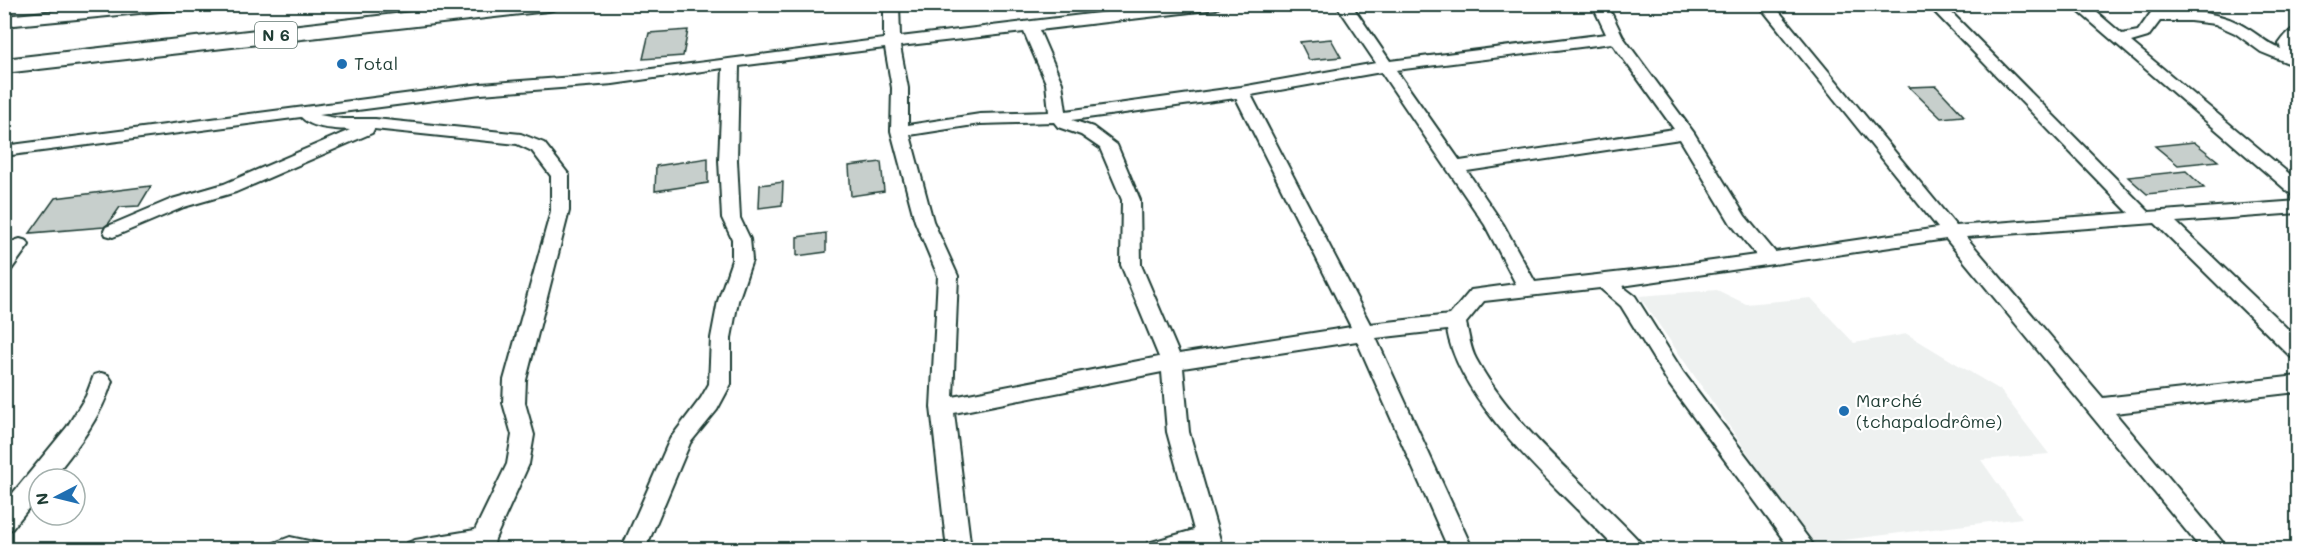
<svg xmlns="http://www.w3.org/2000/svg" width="2302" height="554" font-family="Mali,sans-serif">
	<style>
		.built { fill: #eef1f0 }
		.building { fill: #c7cfcc; stroke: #1f3d34; stroke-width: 1.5 }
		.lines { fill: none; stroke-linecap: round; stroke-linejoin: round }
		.street-casing { stroke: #1f3d34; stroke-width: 4 }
		.primary-casing { stroke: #1f3d34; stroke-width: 4 }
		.street { fill: #fff; fill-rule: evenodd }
		.primary { fill: #fff; fill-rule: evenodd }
		.poi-dot { fill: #1f6fb2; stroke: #fff; stroke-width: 2 }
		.labels { text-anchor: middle; stroke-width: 4.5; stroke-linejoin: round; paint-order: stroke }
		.shield { fill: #fff; stroke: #627771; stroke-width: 1.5 }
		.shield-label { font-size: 16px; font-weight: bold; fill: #1f3d34 }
		.poi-label { font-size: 18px; fill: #1f3d34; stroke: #fff; text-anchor: start }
	</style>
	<rect width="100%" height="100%" fill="#fff"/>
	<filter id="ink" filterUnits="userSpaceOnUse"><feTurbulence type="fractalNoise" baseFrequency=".0167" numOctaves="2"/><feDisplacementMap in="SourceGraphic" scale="12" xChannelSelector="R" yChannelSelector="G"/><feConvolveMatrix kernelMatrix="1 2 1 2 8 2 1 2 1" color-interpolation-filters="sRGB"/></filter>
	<g filter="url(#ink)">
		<polygon class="built" points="1717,290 1746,304 1811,298 1854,343 1907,334 2000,390 2049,454 1981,460 2022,518 1811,544 1639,296"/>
		<g class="building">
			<polygon points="688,30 683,56 643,59 649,33"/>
			<polygon points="1331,39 1341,57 1309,60 1300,42"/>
			<polygon points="1936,86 1964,116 1941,118 1909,87"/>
			<polygon points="2194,142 2218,161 2178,165 2155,146"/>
			<polygon points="708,158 708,183 655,191 656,166"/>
			<polygon points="881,162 884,191 851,196 849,166"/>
			<polygon points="2186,171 2204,188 2147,194 2128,177"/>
			<polygon points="783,182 782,205 759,208 760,185"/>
			<polygon points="151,186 139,206 120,207 109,223 104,227 30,233 55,198"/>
			<polygon points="826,233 826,252 797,256 797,237"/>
		</g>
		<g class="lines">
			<defs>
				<g id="street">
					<polygon points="129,4 188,4 181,9 4,26 4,16"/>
					<path d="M 884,4 L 899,4 L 900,37 L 1174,4 L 1223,4 L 1216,9 L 1039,30 L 1062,83 L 1066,111 L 1241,87 L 1376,63 L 1336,4 L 1351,4 L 1390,61 L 1606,34 L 1592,4 L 1607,4 L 1623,37 L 1694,133 L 1745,216 L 1775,252 L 1938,228 L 1758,4 L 1773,4 L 1956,226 L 2129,213 L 1927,4 L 1943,4 L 2149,212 L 2298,201 L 2298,213 L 2176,222 L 2298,339 L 2298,359 L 2291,357 L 2155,223 L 1966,237 L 2103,398 L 2298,376 L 2298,392 L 2115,413 L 2229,550 L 2202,550 L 1946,239 L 1622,286 L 1635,296 L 1683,372 L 1817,550 L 1791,550 L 1669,384 L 1621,306 L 1600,288 L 1484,301 L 1466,323 C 1469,335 1470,348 1476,359 C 1514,429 1587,485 1641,543 L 1645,550 L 1617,550 C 1564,492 1461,409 1447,330 L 1376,338 L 1473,550 L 1449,550 L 1357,341 L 1183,368 L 1189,432 L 1223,550 L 1144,550 L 1148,543 L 1194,530 L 1167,432 L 1162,372 L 954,413 L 971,550 L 947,550 L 931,407 L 938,276 L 915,221 L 891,131 L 892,88 L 885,48 L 739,66 L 737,160 L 740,218 L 750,239 L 752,260 L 738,301 L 731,338 L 731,384 L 717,410 L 690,443 L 645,550 L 621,550 L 670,439 L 701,398 L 709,384 L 711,338 L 718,301 L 732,260 L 732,239 L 722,218 L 719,160 L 723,68 L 613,84 L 481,94 L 319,115 L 342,119 L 375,119 L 521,134 L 544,143 L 566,171 L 569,175 L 569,211 L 526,380 L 525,403 L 534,435 L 529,464 L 495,539 L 493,550 L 403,550 L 407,543 L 415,540 L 475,530 L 507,464 L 512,435 L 503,403 L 504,380 L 551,211 L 551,176 L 532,151 L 517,144 L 374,129 L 372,133 L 236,192 L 184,207 L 113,237 L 106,235 L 104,231 L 106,227 L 172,199 L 224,184 L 350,130 C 335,129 312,129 301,117 L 4,156 L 4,146 L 481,84 L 613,74 L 884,39 ZM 1024,32 L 1046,83 L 1049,112 L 980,114 L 908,125 L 908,88 L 900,46 ZM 1612,43 L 1674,129 L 1460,161 L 1396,70 ZM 1381,72 L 1485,225 L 1516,284 L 1471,290 L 1450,315 L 1370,324 L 1251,95 ZM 1236,98 L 1351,327 L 1179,354 L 1141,265 L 1140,200 L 1117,145 L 1093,127 L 1072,120 ZM 1054,122 L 1058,127 L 1081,135 L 1100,148 L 1122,200 L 1121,265 L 1159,357 L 953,397 L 958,276 L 933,221 L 910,135 L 980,124 ZM 1680,139 L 1731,224 L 1756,255 L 1676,266 L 1535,282 L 1503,224 L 1467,171 Z"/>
					<path d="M 2070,4 L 2087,4 L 2122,34 L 2138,31 L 2157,4 L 2169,4 L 2171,7 L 2167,12 C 2194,11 2222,12 2245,27 C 2258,34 2267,44 2281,49 L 2279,44 C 2284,37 2290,29 2298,27 L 2298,42 L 2295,45 L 2298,50 L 2298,67 L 2261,52 L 2235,33 L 2215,24 L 2190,21 L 2160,21 L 2148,37 L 2131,42 L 2298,181 L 2298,197 L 2292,195 Z"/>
					<path d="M 20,239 L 27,241 L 29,245 L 11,270 L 4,271 C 4,257 3,243 20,239 Z"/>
					<path d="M 101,373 L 108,375 L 112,381 C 101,418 76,449 52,479 L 39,479 L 39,495 L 12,529 L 4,532 L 4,504 L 67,427 L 86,396 L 94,375 Z"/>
					<polygon points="290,537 318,543 322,550 270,550 274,543"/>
				</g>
				<polygon id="primary" points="482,4 559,4 556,9 548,11 4,73 4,59"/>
			</defs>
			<use href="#street" class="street-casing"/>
			<use href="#primary" class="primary-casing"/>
			<use href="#street" class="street"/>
			<use href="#primary" class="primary"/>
		</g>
	</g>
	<g class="poi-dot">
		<circle cx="342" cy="64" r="6"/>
		<circle cx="1844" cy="411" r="6"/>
	</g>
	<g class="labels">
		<rect class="shield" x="255" y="22" width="42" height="26" rx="4.5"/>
		<g class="shield-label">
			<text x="276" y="41">N 6</text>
		</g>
		<g class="poi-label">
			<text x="354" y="70">Total</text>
			<text x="1856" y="407">Marché<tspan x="1856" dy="21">(tchapalodrôme)</tspan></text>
		</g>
	</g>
	<rect width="2302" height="554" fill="none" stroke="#fff" stroke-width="24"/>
	<rect x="12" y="12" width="2278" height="530" fill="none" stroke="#1f3d34" stroke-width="2" filter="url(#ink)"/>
	<g transform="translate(57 497) rotate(263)"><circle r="28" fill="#ffffff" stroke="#a5b1ae" stroke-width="1.5"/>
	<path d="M0-4.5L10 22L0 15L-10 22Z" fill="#1f6fb2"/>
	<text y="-9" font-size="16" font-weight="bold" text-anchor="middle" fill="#1f3d34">N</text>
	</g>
</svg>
